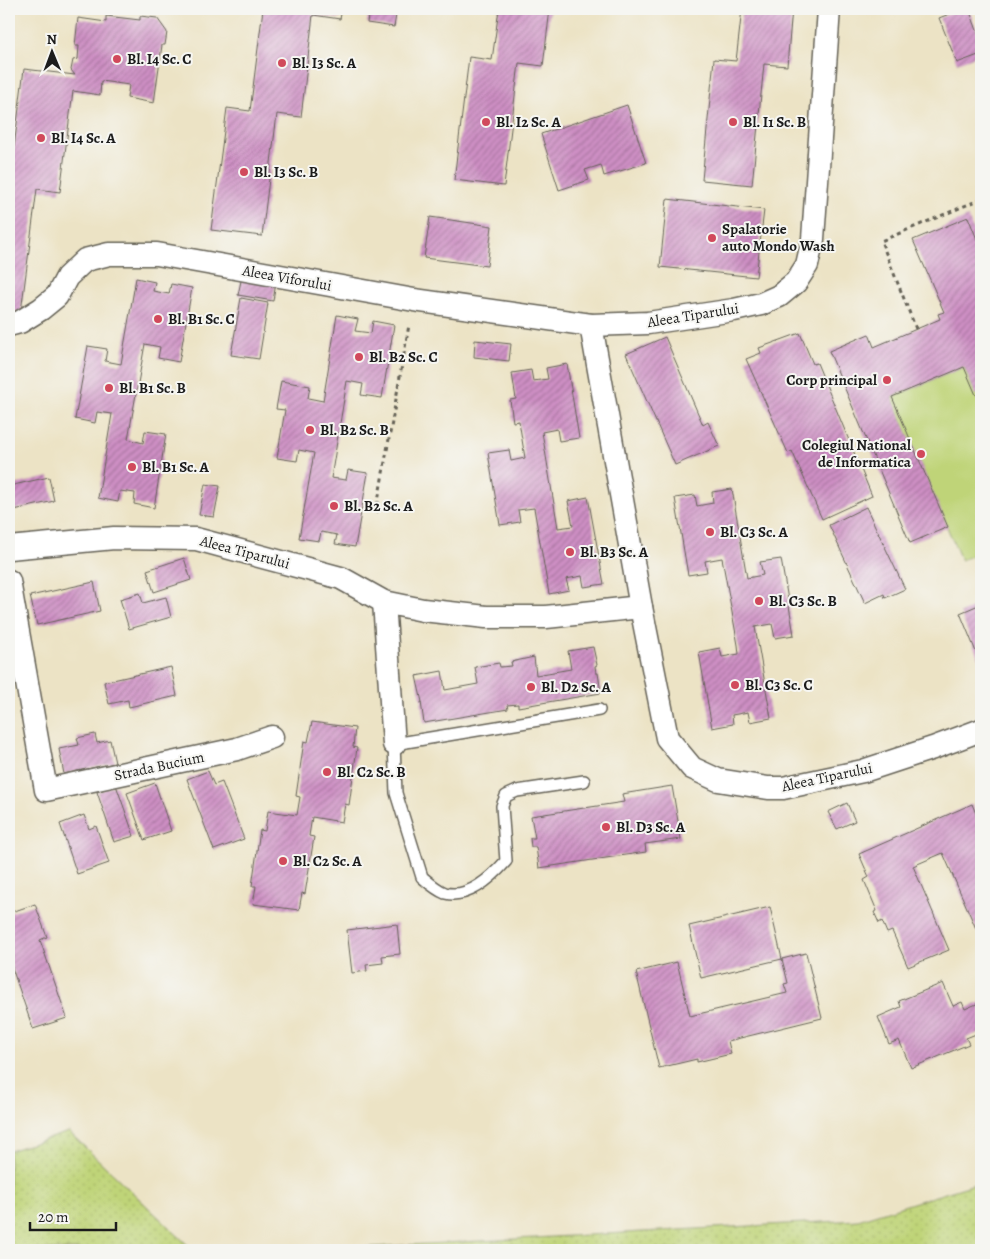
<svg xmlns="http://www.w3.org/2000/svg" width="990" height="1259" font-family="Alegreya,serif">
	<style>
		.grass { fill: url(#grass-dots); stroke: #6e784a }
		.pitch { fill: #bfd478; stroke: #6e784a }
		.building { fill: url(#building-hatch) }
		.lines { fill: none; stroke-linecap: round; stroke-linejoin: round }
		.service-casing { stroke: #656257; stroke-width: 14 }
		.minor-casing { stroke: #656257; stroke-width: 25 }
		.path { stroke: #656257; stroke-width: 3; stroke-dasharray: 4 4; stroke-linecap: butt }
		.service { stroke: #fff; stroke-width: 11 }
		.minor { stroke: #fff; stroke-width: 22 }
		.poi-dot { fill: #d1495b; stroke: #f6f6f2; stroke-width: 2 }
		.labels { text-anchor: middle; stroke-width: 4; stroke-linejoin: round; paint-order: stroke }
		.poi-label { font-size: 15px; font-weight: bold; fill: #1c1c1c; stroke: #f6f6f2; text-anchor: start }
		.street-label { font-size: 15px; fill: #1c1c1c; stroke: #f6f6f2 }
	</style>
	<defs>
		<pattern id="grass-dots" width="8" height="8" patternUnits="userSpaceOnUse" patternTransform="scale(1.25)"><rect width="8" height="8" fill="#bfd478"/><path d="M2 2h.1M6 6h.1" fill="none" stroke="#a4b567" stroke-width="1.8" stroke-linecap="round"/></pattern>
		<pattern id="building-hatch" width="6" height="6" patternUnits="userSpaceOnUse" patternTransform="scale(1.25)"><rect width="6" height="6" fill="#ce8fc4"/><path d="M-1 1l2-2M0 6l6-6M5 7l2-2" fill="none" stroke="#a6749e"/></pattern>
	</defs>
	<rect width="100%" height="100%" fill="#f6f6f2"/>
	<filter id="ink" filterUnits="userSpaceOnUse"><feTurbulence type="fractalNoise" baseFrequency=".02" numOctaves="2"/><feDisplacementMap in="SourceGraphic" scale="10" xChannelSelector="R" yChannelSelector="G"/><feConvolveMatrix kernelMatrix="1 2 1 2 8 2 1 2 1" color-interpolation-filters="sRGB"/></filter>
	<filter id="wash" filterUnits="userSpaceOnUse"><feTurbulence type="fractalNoise" baseFrequency=".0096" numOctaves="4" result="noise"/><feDisplacementMap in="SourceGraphic" scale="20" xChannelSelector="R" yChannelSelector="G"/><feGaussianBlur stdDeviation="1.12" result="paint"/><feColorMatrix in="noise" values="0 0 0 0 0 0 0 0 0 0 0 0 0 0 0 0 0 1.4 0 .05"/><feComposite in="paint" operator="in"/></filter>
	<g filter="url(#wash)">
		<rect width="100%" height="100%" fill="#ece3c5"/>
		<g class="grass">
			<polygon points="69,1132 193,1250 9,1250 9,1151"/>
			<polygon points="981,1182 981,1250 318,1250 858,1220"/>
		</g>
		<polygon class="pitch" points="964,367 976,395 981,393 981,552 961,560 892,397"/>
		<g id="blocks">
			<g class="building">
				<polygon points="263,9 342,9 340,19 313,15 301,117 277,114 262,236 211,230 227,108 250,111"/>
				<polygon points="369,9 397,9 394,27 367,23"/>
				<polygon points="499,9 550,9 543,66 519,63 504,186 454,180 469,57 492,60"/>
				<polygon points="742,9 792,9 787,66 764,64 752,185 702,180 714,59 736,61"/>
				<polygon points="962,9 969,9 981,41 981,54 957,63 939,18"/>
				<polygon points="106,16 140,20 140,16 157,18 167,32 165,45 162,45 154,103 127,98 129,85 101,81 100,95 73,91 60,192 37,189 21,312 9,311 9,186 24,69 75,75 71,70 73,60 78,59 79,46 75,46 78,18 106,22"/>
				<polygon points="627,105 646,163 604,176 601,165 585,170 589,180 559,190 541,134"/>
				<polygon points="667,199 764,210 756,277 660,267"/>
				<polygon points="430,217 492,226 487,266 424,258"/>
				<polygon points="968,217 981,249 981,393 976,395 964,367 892,397 948,527 910,543 829,351 869,334 874,347 940,319 938,314 944,312 913,240"/>
				<polygon points="242,276 276,283 273,301 238,295"/>
				<polygon points="136,278 155,282 153,291 169,294 171,284 192,288 179,362 158,358 160,347 145,344 128,439 143,443 145,431 166,434 154,508 134,504 135,493 120,491 118,502 98,498 112,414 97,412 95,423 75,419 88,346 107,349 105,361 121,364"/>
				<polygon points="241,298 268,303 259,359 231,355"/>
				<polygon points="337,315 358,319 355,331 371,333 373,321 394,325 382,398 361,395 363,384 347,381 331,478 346,480 348,470 368,473 355,547 335,544 337,535 321,532 319,541 299,538 314,453 299,450 297,461 277,458 285,410 276,409 281,381 310,386 308,398 323,401"/>
				<polygon points="800,333 813,364 817,363 872,496 822,519 792,451 788,453 746,359 761,353 759,348"/>
				<polygon points="665,337 703,425 708,422 719,446 675,465 626,354"/>
				<polygon points="475,340 511,344 509,361 474,357"/>
				<polygon points="567,364 579,438 559,441 557,429 542,432 558,528 573,526 568,501 588,497 604,584 584,587 582,576 566,579 569,590 549,594 534,508 518,510 520,522 500,525 488,453 509,450 511,461 525,458 519,421 513,422 510,400 516,399 512,373 531,370 533,381 548,379 546,368"/>
				<polygon points="49,477 54,501 14,510 9,486"/>
				<polygon points="205,484 220,486 214,517 199,515"/>
				<polygon points="732,489 747,578 763,575 760,562 781,559 794,635 775,638 772,624 755,627 771,718 750,722 748,712 732,715 733,724 712,728 699,652 720,648 722,657 739,654 738,645 722,558 705,561 707,572 688,575 675,498 695,495 697,506 713,503 712,492"/>
				<polygon points="866,507 905,589 885,598 884,594 865,603 829,525"/>
				<polygon points="184,558 191,580 154,592 147,570"/>
				<polygon points="94,582 100,611 37,625 30,596"/>
				<polygon points="140,593 143,603 166,597 171,617 129,629 120,599"/>
				<polygon points="981,604 981,664 960,613"/>
				<polygon points="593,647 597,665 595,666 596,673 598,673 601,693 518,707 518,704 507,705 508,709 424,723 421,702 422,702 416,676 442,671 445,690 478,684 475,667 499,663 500,667 512,666 511,662 534,657 536,675 571,669 568,651"/>
				<polygon points="171,667 177,696 129,707 128,700 109,704 104,682"/>
				<polygon points="312,722 355,728 353,747 357,748 349,805 345,804 342,822 312,817 309,836 314,837 305,894 302,893 299,910 253,904 256,886 252,886 260,830 265,831 268,811 297,815 300,797 296,796 304,741 308,742"/>
				<polygon points="95,734 97,743 110,740 115,763 64,774 59,749 79,745 77,738"/>
				<polygon points="208,771 214,785 222,782 244,839 214,850 187,779"/>
				<polygon points="155,783 171,831 144,840 127,793"/>
				<polygon points="116,785 134,836 114,842 97,792"/>
				<polygon points="672,786 681,839 645,844 646,852 539,868 536,847 531,847 530,838 535,838 531,816 624,802 622,794"/>
				<polygon points="847,803 855,821 837,829 828,812"/>
				<polygon points="972,804 981,826 981,940 943,853 913,866 949,950 908,967 892,931 887,933 882,921 879,923 874,912 877,911 864,880 869,877 859,854"/>
				<polygon points="84,815 89,829 96,826 109,863 77,874 60,824"/>
				<polygon points="35,904 47,937 40,940 67,1018 33,1029 9,959 9,913"/>
				<polygon points="770,907 782,959 806,953 822,1018 728,1041 731,1054 697,1062 697,1059 659,1068 636,972 677,962 690,1016 787,993 784,984 788,983 782,959 701,978 689,926"/>
				<polygon points="397,924 400,954 382,956 383,963 366,965 367,971 352,973 347,930"/>
				<polygon points="943,983 953,1006 962,1002 965,1009 981,1002 981,1032 966,1038 969,1044 911,1068 899,1040 889,1044 878,1017 901,1007 899,1001"/>
			</g>
		</g>
	</g>
	<g filter="url(#ink)">
		<use href="#blocks" fill-opacity="0" stroke="#656257" stroke-width="1"/>
		<g class="lines">
			<defs>
				<path id="service" d="M 584,781 L 517,791 L 506,796 L 502,806 L 506,861 C 492,877 469,899 445,893 C 437,890 429,883 422,877 L 396,793 L 394,744 L 599,710"/>
				<g id="minor">
					<polyline points="9,325 20,322 41,309 57,296 67,277 85,260 109,254 157,254 414,300 591,325 648,323 734,310 761,304 779,296 796,282 807,265 813,239 829,9"/>
					<polyline points="591,325 641,607 667,738 692,768 718,780 768,788 783,788 863,771 933,748 981,730"/>
					<polyline points="9,548 114,538 196,539 341,578 384,602 423,610 486,617 546,617 641,607"/>
					<polyline points="9,581 46,790 237,749 272,737"/>
					<polyline points="384,602 394,744"/>
				</g>
			</defs>
			<use href="#service" class="service-casing"/>
			<use href="#minor" class="minor-casing"/>
			<g class="path">
				<polyline points="916,329 881,241 981,199"/>
				<polyline points="376,513 409,325"/>
			</g>
			<use href="#service" class="service"/>
			<use href="#minor" class="minor"/>
		</g>
	</g>
	<g class="poi-dot">
		<circle cx="117" cy="59" r="5"/>
		<circle cx="282" cy="63" r="5"/>
		<circle cx="486" cy="122" r="5"/>
		<circle cx="733" cy="122" r="5"/>
		<circle cx="41" cy="138" r="5"/>
		<circle cx="244" cy="172" r="5"/>
		<circle cx="712" cy="238" r="5"/>
		<circle cx="158" cy="319" r="5"/>
		<circle cx="359" cy="357" r="5"/>
		<circle cx="887" cy="380" r="5"/>
		<circle cx="109" cy="388" r="5"/>
		<circle cx="310" cy="430" r="5"/>
		<circle cx="921" cy="454" r="5"/>
		<circle cx="132" cy="467" r="5"/>
		<circle cx="334" cy="506" r="5"/>
		<circle cx="710" cy="532" r="5"/>
		<circle cx="570" cy="552" r="5"/>
		<circle cx="759" cy="601" r="5"/>
		<circle cx="735" cy="685" r="5"/>
		<circle cx="531" cy="687" r="5"/>
		<circle cx="327" cy="772" r="5"/>
		<circle cx="606" cy="827" r="5"/>
		<circle cx="283" cy="861" r="5"/>
	</g>
	<g class="labels">
		<g class="poi-label">
			<text x="127" y="64">Bl. I4 Sc. C</text>
			<text x="292" y="68">Bl. I3 Sc. A</text>
			<text x="496" y="127">Bl. I2 Sc. A</text>
			<text x="743" y="127">Bl. I1 Sc. B</text>
			<text x="51" y="143">Bl. I4 Sc. A</text>
			<text x="254" y="177">Bl. I3 Sc. B</text>
			<text x="722" y="234">Spalatorie<tspan x="722" dy="17">auto Mondo Wash</tspan></text>
			<text x="168" y="324">Bl. B1 Sc. C</text>
			<text x="369" y="362">Bl. B2 Sc. C</text>
			<text x="877" y="385" text-anchor="end">Corp principal</text>
			<text x="119" y="393">Bl. B1 Sc. B</text>
			<text x="320" y="435">Bl. B2 Sc. B</text>
			<text x="911" y="450" text-anchor="end">Colegiul National<tspan x="911" dy="17">de Informatica</tspan></text>
			<text x="142" y="472">Bl. B1 Sc. A</text>
			<text x="344" y="511">Bl. B2 Sc. A</text>
			<text x="720" y="537">Bl. C3 Sc. A</text>
			<text x="580" y="557">Bl. B3 Sc. A</text>
			<text x="769" y="606">Bl. C3 Sc. B</text>
			<text x="745" y="690">Bl. C3 Sc. C</text>
			<text x="541" y="692">Bl. D2 Sc. A</text>
			<text x="337" y="777">Bl. C2 Sc. B</text>
			<text x="616" y="832">Bl. D3 Sc. A</text>
			<text x="293" y="866">Bl. C2 Sc. A</text>
		</g>
		<g class="street-label">
			<text transform="translate(287 278) rotate(10)" y="5">Aleea Viforului</text>
			<text transform="translate(693 315) rotate(-9)" y="5">Aleea Tiparului</text>
			<text transform="translate(245 552) rotate(15)" y="5">Aleea Tiparului</text>
			<text transform="translate(159 766) rotate(-12)" y="5">Strada Bucium</text>
			<text transform="translate(827 777) rotate(-12)" y="5">Aleea Tiparului</text>
		</g>
	</g>
	<rect width="990" height="1259" fill="none" stroke="#f6f6f2" stroke-width="30"/>
	<g transform="translate(52 52) rotate(359)" stroke="#f6f6f2" stroke-width="4" paint-order="stroke">
	<path d="M0-4L9 19L0 12L-9 19Z" fill="#1c1c1c"/>
	<text y="-8" font-size="14" font-weight="bold" text-anchor="middle" fill="#1c1c1c">N</text>
	</g>
	<path d="M30 1222v8h86v-8" fill="none" stroke="#1c1c1c" stroke-width="2.5"/>
	<text x="38" y="1222" font-size="15" fill="#1c1c1c" stroke="#f6f6f2" stroke-width="4" paint-order="stroke">20 m</text>
</svg>
